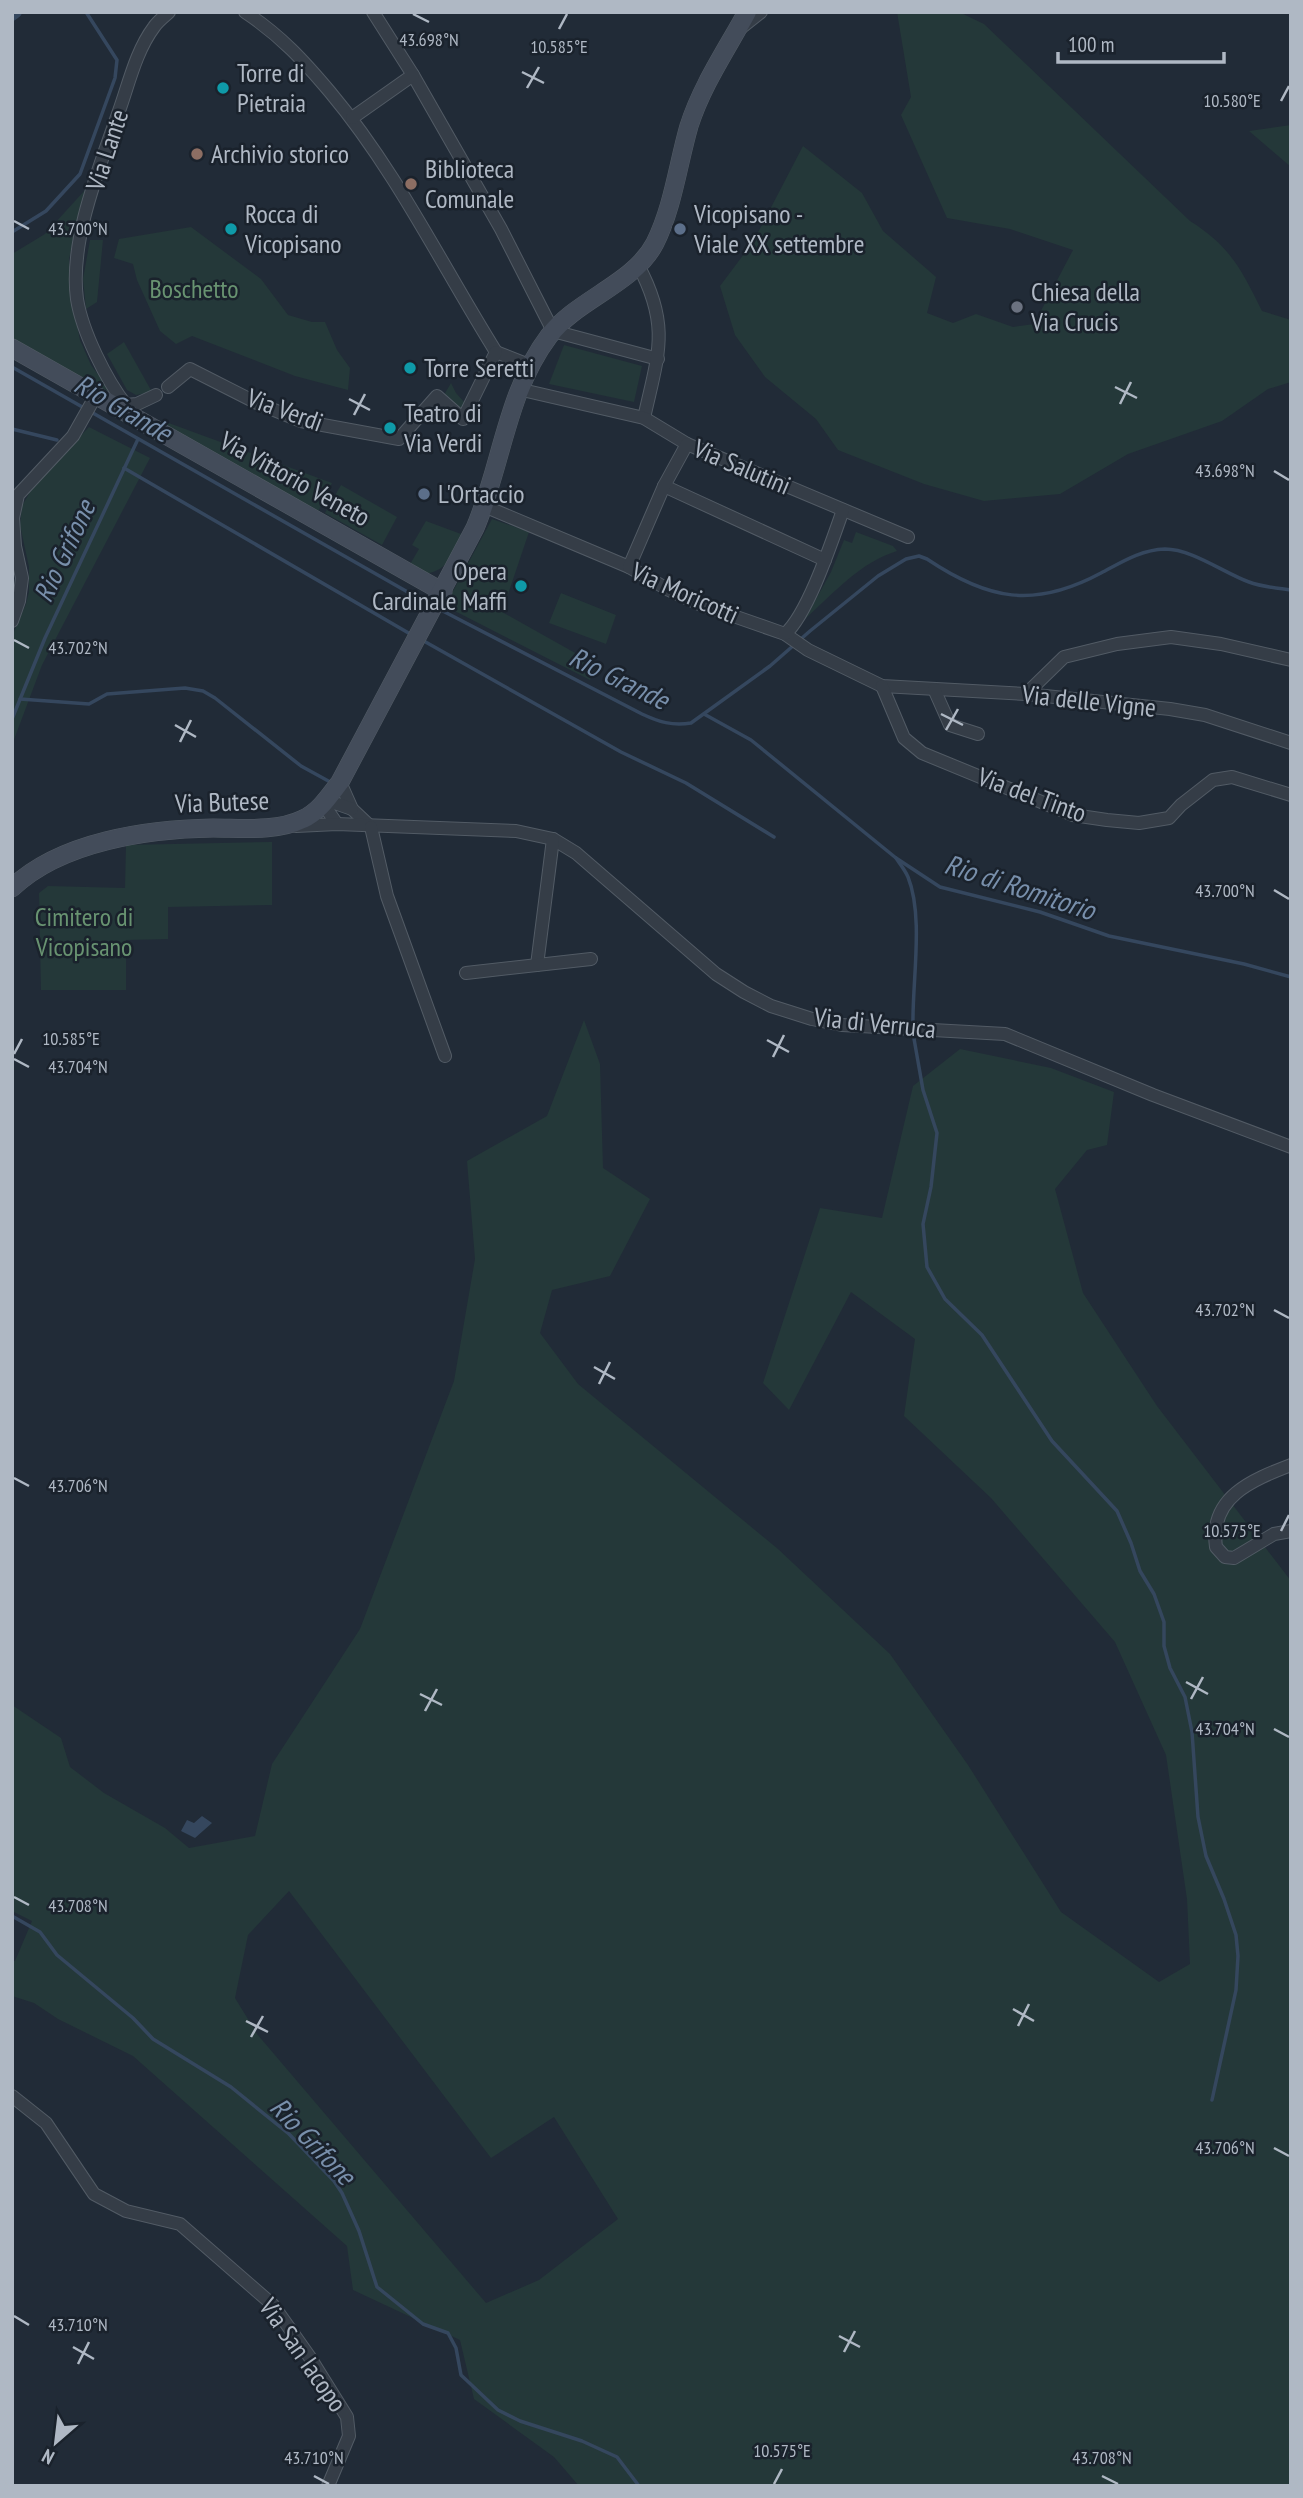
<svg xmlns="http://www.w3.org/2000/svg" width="1303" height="2498" font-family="'PT Sans Narrow',sans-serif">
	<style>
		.green { fill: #243839; fill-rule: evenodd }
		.water { fill: #35475e }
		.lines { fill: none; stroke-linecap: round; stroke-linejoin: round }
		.stream { stroke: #35475e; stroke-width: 3.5 }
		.canal { stroke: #35475e; stroke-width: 12 }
		.street-casing { stroke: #525b65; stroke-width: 14 }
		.secondary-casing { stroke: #525b65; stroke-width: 19 }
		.street { stroke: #353d47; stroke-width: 12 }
		.secondary { stroke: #434c5a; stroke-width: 18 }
		.ticks { fill: none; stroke: #afb8c4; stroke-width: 2.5 }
		.culture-dot { fill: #0f9aa8; stroke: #1a222c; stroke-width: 2.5 }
		.education-dot { fill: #8d6e63; stroke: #1a222c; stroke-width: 2.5 }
		.service-dot { fill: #5c6f8a; stroke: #1a222c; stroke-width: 2.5 }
		.worship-dot { fill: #6b7280; stroke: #1a222c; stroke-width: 2.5 }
		.labels { text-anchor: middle; stroke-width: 5; stroke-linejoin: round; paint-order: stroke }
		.poi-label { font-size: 26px; fill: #afb8c4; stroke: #1a222c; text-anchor: start }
		.street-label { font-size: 26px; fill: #afb8c4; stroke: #1a222c }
		.park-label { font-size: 26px; fill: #689371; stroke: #1a222c }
		.water-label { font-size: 28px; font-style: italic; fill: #788fab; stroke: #1a222c }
		.ticks-label { font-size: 18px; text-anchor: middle; fill: #afb8c4; stroke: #1a222c; stroke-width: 5; stroke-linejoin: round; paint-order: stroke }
	</style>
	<rect width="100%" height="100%" fill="#212b37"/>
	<g class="green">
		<path d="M 897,12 L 959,12 L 984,24 L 1190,221 C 1231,247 1241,269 1262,311 L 1291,320 L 1291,382 L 1268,389 L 1222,421 L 1128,454 L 1060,494 L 984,501 L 924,484 L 838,450 L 816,419 L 765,377 L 735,335 L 720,286 L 753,242 L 803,146 L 862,193 L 883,231 L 936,277 L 927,313 L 953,323 L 976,314 L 1013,327 L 1034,324 L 1073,250 L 1010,229 L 947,218 L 901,115 L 911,97 Z"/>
		<polygon points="1291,125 1291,167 1249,131"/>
		<polygon points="86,189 69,259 72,301 80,340 91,365 119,403 12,340 12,254 45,234"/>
		<polygon points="191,227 261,279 288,315 312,322 325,322 337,350 350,368 348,390 295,376 192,336 176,344 160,331 137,280 133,264 114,258 119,239"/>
		<polygon points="90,240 103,240 97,302 86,309 83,279"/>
		<polygon points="124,342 152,392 136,395 127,390 107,354"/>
		<polygon points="564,345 642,366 634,402 549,384"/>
		<polygon points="451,383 456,393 465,403 465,413 444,395"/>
		<polygon points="166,422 332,483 318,512 164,428"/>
		<polygon points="89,427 150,458 42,665 12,745 12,636 26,604 29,592 29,567 20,525 22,506 34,485"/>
		<polygon points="341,485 397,517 382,545 325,513"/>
		<polygon points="492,519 529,532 502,612 593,663 595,668 590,680 445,606"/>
		<path d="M 426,521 L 461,534 C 453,554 449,570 425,574 L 409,566 L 419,549 L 412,545 Z"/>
		<path d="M 856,532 L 893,546 L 897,551 C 859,563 834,593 805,619 L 831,572 L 844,540 L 852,543 Z"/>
		<polygon points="561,593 616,615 606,644 549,623"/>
		<polygon points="272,842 272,905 168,907 168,939 126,940 126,990 41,990 39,893 48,886 125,888 126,845"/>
		<path d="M 584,1020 L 600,1064 L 603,1168 L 650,1199 L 610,1276 L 552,1290 L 540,1333 L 578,1384 L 778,1549 L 890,1654 L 968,1765 L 1061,1912 L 1159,1982 L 1190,1964 L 1187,1899 L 1166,1755 L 1115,1642 L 991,1498 L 904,1416 L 915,1339 L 851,1292 L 789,1410 L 763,1383 L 820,1208 L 882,1218 L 913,1086 L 960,1049 L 1051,1068 L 1114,1092 L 1107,1145 L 1087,1150 L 1055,1189 L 1083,1293 L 1157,1406 L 1291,1581 L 1291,2486 L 579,2486 L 554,2457 L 474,2399 L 460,2340 L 353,2290 L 347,2246 L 133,2056 L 58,2019 L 34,2003 L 12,1996 L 12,1961 L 15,1961 L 32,1921 L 12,1911 L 12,1705 L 61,1738 L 70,1767 L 104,1793 L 165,1828 L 189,1848 L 255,1836 L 272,1764 L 360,1629 L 454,1381 L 475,1259 L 467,1161 L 547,1116 ZM 289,1891 L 491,2158 L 554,2117 L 618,2219 L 539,2280 L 486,2303 L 257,2034 L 235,1998 L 248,1935 Z"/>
	</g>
	<polygon class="water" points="202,1816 212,1823 195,1838 181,1831 187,1820 194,1823"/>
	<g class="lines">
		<g class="stream">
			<polyline points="12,232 46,211 80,174 115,78 117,60 86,12"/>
			<polyline points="12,367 427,603"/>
			<polyline points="12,429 57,440"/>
			<polyline points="124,468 412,635"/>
			<path d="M 437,608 L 642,714 C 659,722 672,726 691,723 L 770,666 L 810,631 L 878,576 L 906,559 L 919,556 L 927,559 C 988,600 1034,609 1101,573 C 1122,562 1140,550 1165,549 C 1192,549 1224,573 1249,582 C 1262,587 1277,588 1291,590"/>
			<polyline points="422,640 621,752 686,783 774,837"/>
			<polyline points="20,699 89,704 107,694 185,688 203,691 215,698 301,766 332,783"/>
			<polyline points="704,714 751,740 896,858 940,887 1040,912 1109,936 1244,964 1291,977"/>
			<polyline points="12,719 45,638 138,439"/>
			<path d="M 896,858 C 900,864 905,870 908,877 C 924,917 912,982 913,1025"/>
			<polyline points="913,1033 923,1090 937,1133 931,1187 923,1224 927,1267 945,1299 982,1335 1052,1441 1117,1511 1131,1543 1140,1571 1154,1594 1164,1622 1164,1646 1170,1668 1185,1697 1192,1732 1198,1817 1206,1856 1224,1899 1236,1935 1238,1956 1236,1990 1212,2100"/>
			<polyline points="12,1916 40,1932 57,1955 133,2018 153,2039 231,2087 289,2134 334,2181 342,2193 359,2231 377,2287 423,2324 448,2333 456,2348 461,2375 498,2410 520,2421 582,2441 617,2457 639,2486"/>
		</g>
		<polyline class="canal" points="12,15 16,12"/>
		<defs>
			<g id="street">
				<path d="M 245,12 C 281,36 303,60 330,92 C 397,172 441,264 496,352"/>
				<polyline points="373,12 413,75 501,229 553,331 658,359"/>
				<polyline points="742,27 761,12"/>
				<polyline points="352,118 413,75"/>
				<path d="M 638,265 C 671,326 658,355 644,418"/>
				<polyline points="496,352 529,365"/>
				<polyline points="168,387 190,369 257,403 301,421 399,439 437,396 463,419 496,352"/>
				<polyline points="518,389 644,418 687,444 908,537"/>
				<polyline points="126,405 137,404 156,395"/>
				<path d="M 122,412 L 126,405 C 106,380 82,331 77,299 C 69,240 100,166 119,111 C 129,83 136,51 154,27 C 158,21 164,17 169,12"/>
				<polyline points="664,486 825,560"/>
				<polyline points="484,506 629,567 669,590 699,604 785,634 808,650 882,686 1026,694 1170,709 1205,715 1291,743"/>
				<polyline points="629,567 664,486 687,444"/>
				<polyline points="12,621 19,601 22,578 15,546 13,518 18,495 73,436 95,397"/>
				<path d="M 785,634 C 808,614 832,541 843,510"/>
				<polyline points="882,686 904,738 922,753 1073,815 1107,820 1139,823 1169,818 1181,805 1213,780 1232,777 1291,795"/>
				<polyline points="934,689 950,725 978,734"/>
				<polyline points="1026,694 1064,657 1117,644 1171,637 1221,644 1291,660"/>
				<polyline points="340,782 352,809 371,827"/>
				<polyline points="337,824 328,811 326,800 352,809"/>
				<polyline points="296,826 337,824 516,831 553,839 576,853 716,974 744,992 771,1006 812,1019 842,1025 1005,1034 1153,1095 1291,1147"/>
				<polyline points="371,827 387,896 445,1056"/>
				<polyline points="537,965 553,839"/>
				<polyline points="466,973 591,959"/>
				<path d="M 1291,1465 C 1252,1480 1209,1497 1216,1547 L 1225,1557 L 1234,1558 L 1274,1534 L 1291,1531"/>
				<polyline points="12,2096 46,2123 94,2194 126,2211 180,2224 273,2305 309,2356 347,2417 349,2436 328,2486"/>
			</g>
			<g id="secondary">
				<polyline points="12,348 443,592"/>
				<path d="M 12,888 C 61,841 149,829 213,828 C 242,828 276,832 303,819 C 319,812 329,796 340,782 L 475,528 C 502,465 506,393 549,336 C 577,299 634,284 655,243 C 673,207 678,164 689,126 C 702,85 727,49 747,12"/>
			</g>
		</defs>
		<use href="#street" class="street-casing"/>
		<use href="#secondary" class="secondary-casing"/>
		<use href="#street" class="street"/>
		<use href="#secondary" class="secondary"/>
	</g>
	<path class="ticks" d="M 413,14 L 429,22M 559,29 L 567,14M 522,72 L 544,83M 527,88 L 539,67M 1281,101 L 1289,86M 14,221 L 29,229M 1115,387 L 1137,398M 349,399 L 370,410M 1120,404 L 1131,382M 354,415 L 365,394M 1274,471 L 1289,480M 14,640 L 29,648M 941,714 L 963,725M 175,725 L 196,737M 946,730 L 958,709M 180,742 L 191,720M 1274,890 L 1289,899M 767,1040 L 789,1052M 14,1054 L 22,1039M 773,1057 L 784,1035M 14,1059 L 29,1067M 1274,1310 L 1289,1318M 594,1367 L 615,1379M 599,1384 L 610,1362M 14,1478 L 29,1486M 1281,1531 L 1289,1515M 1186,1682 L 1208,1694M 420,1694 L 442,1705M 1191,1699 L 1203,1677M 425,1711 L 437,1689M 1274,1729 L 1289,1737M 14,1897 L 29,1905M 1013,2009 L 1034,2021M 246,2021 L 268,2032M 1018,2026 L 1029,2004M 251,2037 L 263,2016M 1274,2148 L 1289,2156M 14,2316 L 29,2325M 839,2336 L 860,2347M 73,2347 L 94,2359M 844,2352 L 855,2331M 78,2364 L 89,2342M 314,2476 L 329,2484M 1102,2476 L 1118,2484M 774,2484 L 782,2469"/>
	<g class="culture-dot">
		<circle cx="223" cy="88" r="7"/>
		<circle cx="231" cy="229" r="7"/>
		<circle cx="410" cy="368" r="7"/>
		<circle cx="390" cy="428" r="7"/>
		<circle cx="521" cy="586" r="7"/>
	</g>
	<g class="education-dot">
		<circle cx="197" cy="154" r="7"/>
		<circle cx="411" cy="184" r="7"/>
	</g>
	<g class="service-dot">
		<circle cx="680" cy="229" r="7"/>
		<circle cx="424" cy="494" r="7"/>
	</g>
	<circle class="worship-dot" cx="1017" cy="307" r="7"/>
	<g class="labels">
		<g class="poi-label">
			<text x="237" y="82">Torre di<tspan x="237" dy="30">Pietraia</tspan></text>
			<text x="211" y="163">Archivio storico</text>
			<text x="425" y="178">Biblioteca<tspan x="425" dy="30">Comunale</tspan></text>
			<text x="245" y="223">Rocca di<tspan x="245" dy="30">Vicopisano</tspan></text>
			<text x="694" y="223">Vicopisano -<tspan x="694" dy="30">Viale XX settembre</tspan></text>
			<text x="1031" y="301">Chiesa della<tspan x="1031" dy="30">Via Crucis</tspan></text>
			<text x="424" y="377">Torre Seretti</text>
			<text x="404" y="422">Teatro di<tspan x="404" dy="30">Via Verdi</tspan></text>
			<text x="438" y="503">L'Ortaccio</text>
			<text x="507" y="580" text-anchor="end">Opera<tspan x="507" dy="30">Cardinale Maffi</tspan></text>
		</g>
		<g class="street-label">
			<text transform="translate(107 150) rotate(-72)" y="9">Via Lante</text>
			<text transform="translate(285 410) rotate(20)" y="9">Via Verdi</text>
			<text transform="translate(742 467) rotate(23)" y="9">Via Salutini</text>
			<text transform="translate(295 479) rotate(29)" y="9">Via Vittorio Veneto</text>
			<text transform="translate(685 593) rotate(24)" y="9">Via Moricotti</text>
			<text transform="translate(1089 701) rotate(6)" y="9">Via delle Vigne</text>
			<text transform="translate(1032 795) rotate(20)" y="9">Via del Tinto</text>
			<text transform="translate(222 802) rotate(-2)" y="9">Via Butese</text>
			<text transform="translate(875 1023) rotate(6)" y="9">Via di Verruca</text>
			<text transform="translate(303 2355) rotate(55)" y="9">Via San Iacopo</text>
		</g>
		<g class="park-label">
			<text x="194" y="298">Boschetto</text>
			<text x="84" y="926">Cimitero di<tspan x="84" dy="30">Vicopisano</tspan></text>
		</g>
		<g class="water-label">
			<text transform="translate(123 408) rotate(30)" y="10">Rio Grande</text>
			<text transform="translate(64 551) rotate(-65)" y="10">Rio Grifone</text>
			<text transform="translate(619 678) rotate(26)" y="10">Rio Grande</text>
			<text transform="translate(1020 887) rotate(18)" y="10">Rio di Romitorio</text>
			<text transform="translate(313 2141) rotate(46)" y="10">Rio Grifone</text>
		</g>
	</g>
	<g class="ticks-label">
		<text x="429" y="46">43.698°N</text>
		<text x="559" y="53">10.585°E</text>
		<text x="1232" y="107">10.580°E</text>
		<text x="78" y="235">43.700°N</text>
		<text x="1225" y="477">43.698°N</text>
		<text x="78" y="654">43.702°N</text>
		<text x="1225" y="897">43.700°N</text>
		<text x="71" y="1045">10.585°E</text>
		<text x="78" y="1073">43.704°N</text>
		<text x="1225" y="1316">43.702°N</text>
		<text x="78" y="1492">43.706°N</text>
		<text x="1232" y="1537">10.575°E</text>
		<text x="1225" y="1735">43.704°N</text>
		<text x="78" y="1912">43.708°N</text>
		<text x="1225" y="2154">43.706°N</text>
		<text x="78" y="2331">43.710°N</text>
		<text x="782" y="2457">10.575°E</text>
		<text x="314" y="2464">43.710°N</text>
		<text x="1102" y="2464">43.708°N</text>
	</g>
	<rect width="1303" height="2498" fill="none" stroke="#afb8c4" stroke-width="28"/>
	<g transform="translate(56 2442) rotate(208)" stroke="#1a222c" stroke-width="5" paint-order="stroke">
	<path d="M0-5L12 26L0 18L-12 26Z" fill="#afb8c4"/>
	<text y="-10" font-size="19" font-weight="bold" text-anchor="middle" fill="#afb8c4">N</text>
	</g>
	<path d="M1058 52v10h166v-10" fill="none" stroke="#afb8c4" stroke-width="3.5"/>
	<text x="1068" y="52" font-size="21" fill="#afb8c4" stroke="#1a222c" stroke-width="5" paint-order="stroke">100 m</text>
</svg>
